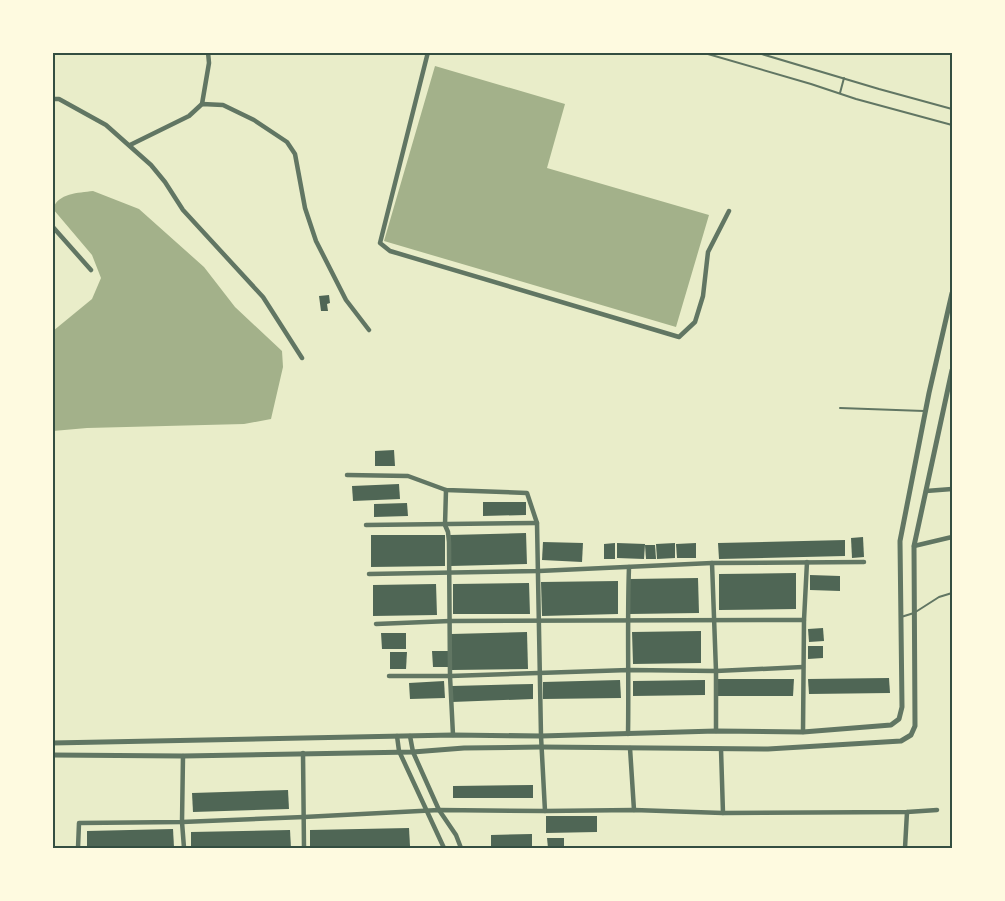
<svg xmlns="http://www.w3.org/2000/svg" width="1005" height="901" font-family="Karla,sans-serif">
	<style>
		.water { fill: #a3b18a }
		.building { fill: #4f6655 }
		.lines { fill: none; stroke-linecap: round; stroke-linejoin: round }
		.service { stroke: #617663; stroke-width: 2 }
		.minor { stroke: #617663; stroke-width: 4.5 }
		.tertiary { stroke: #617663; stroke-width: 5 }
		.neatline { fill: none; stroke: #344e41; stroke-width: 2 }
	</style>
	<rect width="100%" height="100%" fill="#e9edc9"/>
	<g class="water">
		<polygon points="435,66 565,104 547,168 709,215 676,327 384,241"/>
		<path d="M 93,191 L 139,209 L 204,267 L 235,307 L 282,351 L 283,367 L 271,419 L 244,424 L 87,428 L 53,431 L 53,331 L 92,299 L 101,278 L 92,255 L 53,209 C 58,193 78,193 93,191 Z"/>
	</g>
	<g class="building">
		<polygon points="329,295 330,303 327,304 328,311 321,311 319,296"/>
		<polygon points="394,450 395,466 375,466 375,451"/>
		<polygon points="399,484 400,499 353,501 352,486"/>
		<polygon points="483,502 526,502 526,515 483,516"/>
		<polygon points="407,503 408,516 374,517 374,504"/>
		<polygon points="526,533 527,564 451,566 450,535"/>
		<polygon points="371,535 445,535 445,566 371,567"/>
		<polygon points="863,537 864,557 852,558 851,538"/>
		<polygon points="845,540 845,556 719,559 718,543"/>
		<polygon points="543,542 583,543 582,562 542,560"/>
		<polygon points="615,543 615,559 604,559 604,544"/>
		<polygon points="617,543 645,544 644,559 617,558"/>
		<polygon points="675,543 675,558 657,559 656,544"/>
		<polygon points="696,543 696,558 677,558 676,544"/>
		<polygon points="645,545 655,545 656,559 646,559"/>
		<polygon points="796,573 796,609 719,610 719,574"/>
		<polygon points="810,575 840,576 840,591 810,590"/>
		<polygon points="698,578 699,613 630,614 630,579"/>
		<polygon points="618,581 618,614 542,616 541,582"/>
		<polygon points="529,583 530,614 453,614 453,584"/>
		<polygon points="436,584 437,615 373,616 373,585"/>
		<polygon points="823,628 824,641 809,642 808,629"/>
		<polygon points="701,631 701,663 633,664 632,632"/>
		<polygon points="527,632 528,669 452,670 451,634"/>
		<polygon points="381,633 406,633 406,649 382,649"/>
		<polygon points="808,646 823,646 823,658 808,659"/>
		<polygon points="432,651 449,651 449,667 433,667"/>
		<polygon points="390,652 407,652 406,669 390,669"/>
		<polygon points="889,678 890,693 809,694 808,679"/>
		<polygon points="718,679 794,679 793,696 718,696"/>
		<polygon points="620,680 621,698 543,699 543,682"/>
		<polygon points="705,680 705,695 633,696 633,681"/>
		<polygon points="444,681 445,698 410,699 409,683"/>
		<polygon points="533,684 533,699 452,702 452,686"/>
		<polygon points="533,785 533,798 453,798 453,786"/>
		<polygon points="288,790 289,809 193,812 192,793"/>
		<polygon points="546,816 597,816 597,832 546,833"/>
		<polygon points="409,828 410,846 310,848 310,830"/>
		<polygon points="173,829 174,847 87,848 87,831"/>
		<polygon points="290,830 291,848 191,848 191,832"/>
		<polygon points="532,834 532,848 491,848 491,835"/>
		<polygon points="547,838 564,838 564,848 548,848"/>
	</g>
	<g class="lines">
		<g class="service">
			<polyline points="701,52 811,84 856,99 952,125"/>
			<polyline points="755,52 879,89 952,109"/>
			<polyline points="840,93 844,78"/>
			<polyline points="840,408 924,411"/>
			<polyline points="901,617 914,613 939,597 952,593"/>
		</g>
		<g class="minor">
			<polyline points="428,52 380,243 390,251 679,337 695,322 703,296 708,252 729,211"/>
			<polyline points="52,99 59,99 106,125 151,165 165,182 183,210 263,297 302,358"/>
			<polyline points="202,104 209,63 208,52"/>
			<polyline points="130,145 189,116 202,104 223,105 254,120 287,142 295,154 305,208 316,241 346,300 369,330"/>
			<polyline points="52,226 91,270"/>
			<polyline points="446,490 445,525 448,532 449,542 450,676 453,735"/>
			<polyline points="926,491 952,489"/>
			<polyline points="366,525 537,523"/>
			<polyline points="914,546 952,537"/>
			<polyline points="712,563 716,671 716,731"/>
			<polyline points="369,574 539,571 712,563 864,562"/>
			<polyline points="376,624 450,621 804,620"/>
			<polyline points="389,676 450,676 629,670 716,671 803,667"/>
			<polyline points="803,732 804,620 807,562"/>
			<path d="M 628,734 C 629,679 627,623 629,567"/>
			<polyline points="397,736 399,751 444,848"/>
			<polyline points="410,736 413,752 439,810 456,835 461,848"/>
			<polyline points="630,748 634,810"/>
			<polyline points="721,749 723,813"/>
			<polyline points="303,753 304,848"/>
			<polyline points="183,756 182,822 184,848"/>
			<polyline points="545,811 634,810 723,813 907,812 937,810"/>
			<polyline points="78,848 79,823 182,822 304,817 439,810 545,811 541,736 537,523 527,493 446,490 408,476 347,475"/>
			<polyline points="905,848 907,812"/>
		</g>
		<g class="tertiary">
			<polyline points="52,743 453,735 541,736 716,731 803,732 891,725 899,719 902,707 900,541 929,393 952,293"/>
			<polyline points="52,755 183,756 413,752 464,748 541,747 768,749 901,741 911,735 915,726 914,546 952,370"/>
		</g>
	</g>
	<rect width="1005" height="901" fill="none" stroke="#fefae0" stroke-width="108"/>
	<rect x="54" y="54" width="897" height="793" class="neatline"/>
</svg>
